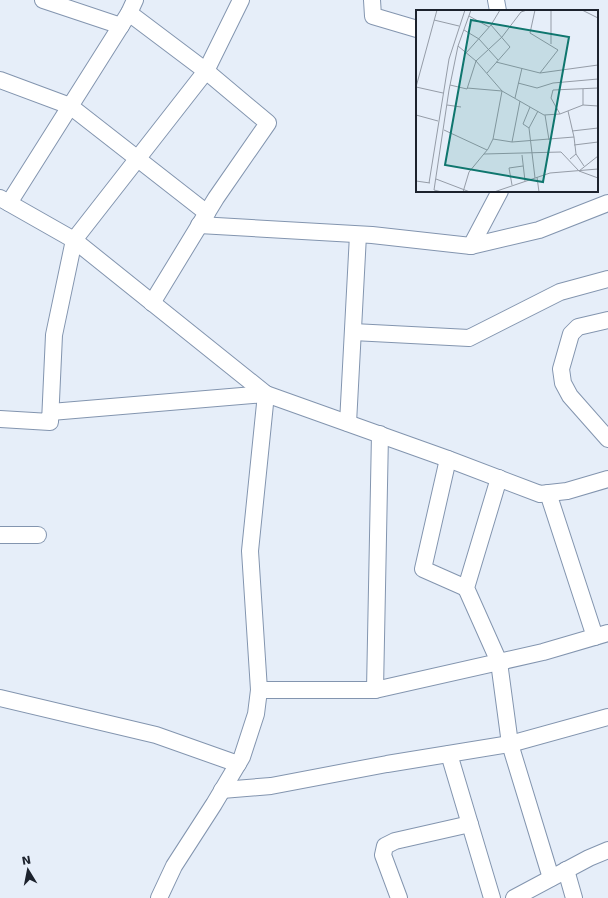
<svg xmlns="http://www.w3.org/2000/svg" width="608" height="898" font-family="'DejaVu Sans',sans-serif">
	<style>
		.lines { fill: none; stroke-linecap: round; stroke-linejoin: round }
		.minor-casing { stroke: #8395af; stroke-width: 18 }
		.minor { stroke: #fff; stroke-width: 16 }
		.inset-road { fill: none; stroke: #959ca7; stroke-width: 1 }
		.view { fill: #0f766e; fill-opacity: 0.15; stroke: #0f766e; stroke-width: 2 }
		.inset-edge { fill: none; stroke: #1c222d; stroke-width: 2 }
	</style>
	<rect width="100%" height="100%" fill="#e6eef9"/>
	<g class="lines">
		<defs>
			<g id="minor">
				<polyline points="43,0 121,26"/>
				<polyline points="372,0 373,16 417,29"/>
				<polyline points="496,0 498,11"/>
				<polyline points="129,13 206,71 268,123 216,198 152,303"/>
				<polyline points="0,80 70,106 207,213"/>
				<polyline points="0,198 74,240 266,394 448,459 540,494 567,491 608,479"/>
				<polyline points="9,203 129,13 135,0"/>
				<polyline points="199,225 372,235 471,246 500,191"/>
				<polyline points="471,246 539,230 608,203"/>
				<polyline points="608,320 578,327 571,334 561,369 563,383 570,396 608,439"/>
				<polyline points="353,332 469,338 560,292 608,279"/>
				<polyline points="266,394 250,551 259,690 375,690 543,652 608,633"/>
				<polyline points="51,412 266,394"/>
				<polyline points="0,419 50,422 54,335 74,240 206,71 241,0"/>
				<polyline points="348,423 358,235"/>
				<polyline points="448,459 423,569 466,588"/>
				<polyline points="499,478 466,588 499,662 510,744 551,878"/>
				<polyline points="548,493 595,637"/>
				<polyline points="0,535 38,535"/>
				<polyline points="375,690 380,434"/>
				<polyline points="0,698 156,735 238,764"/>
				<polyline points="449,754 492,898"/>
				<polyline points="222,790 271,786 387,764 510,744 608,717"/>
				<polyline points="566,870 574,898"/>
				<polyline points="159,898 174,866 214,804 242,757 256,714 259,690"/>
				<polyline points="399,898 383,855 385,846 395,841 470,824"/>
				<polyline points="514,898 589,858 608,850"/>
			</g>
		</defs>
		<use href="#minor" class="minor-casing"/>
		<use href="#minor" class="minor"/>
	</g>
	<g transform="translate(416 10)">
		<rect width="182" height="182" fill="#e6eef9"/>
		<path class="inset-road" d="M 135,0 L 135,34M 166,0 L 182,8M 53,6 L 73,17M 18,10 L 43,16M 48,20 L 63,29 L 82,50M 42,36 L 60,51 L 86,81 L 128,105 L 144,104 L 167,95 L 167,79M 50,43 L 75,15 L 84,0M 80,52 L 124,63 L 142,40 L 114,23 L 119,0M 71,63 L 94,37 L 75,15M 124,63 L 182,55M 102,73 L 121,78 L 137,73 L 182,69M 34,75 L 51,79 L 60,51 L 86,27 L 105,2 L 111,0M 0,77 L 21,0M 0,77 L 27,83M 51,78 L 86,81M 86,81 L 77,129 L 96,132 L 158,127 L 152,101M 99,88 L 106,58M 31,95 L 45,97M 167,95 L 182,96M 144,104 L 135,88 L 137,80 L 182,78M 0,105 L 22,111M 129,105 L 133,130M 113,118 L 107,114 L 114,97M 28,120 L 71,140M 156,121 L 182,118M 96,132 L 104,91M 158,135 L 182,132M 68,144 L 145,142 L 163,161 L 182,168M 160,144 L 168,156M 106,145 L 109,171M 154,149 L 160,144 L 158,127M 163,161 L 182,146M 121,167 L 123,182M 119,168 L 113,118 L 122,101M 20,169 L 54,182M 0,171 L 14,173M 13,173 L 33,49 L 49,0M 96,175 L 93,158 L 107,156M 26,182 L 18,180 L 33,80 L 42,36 L 55,0M 47,182 L 53,162 L 72,139 L 77,129M 78,182 L 134,163 L 182,159"/>
		<path class="view" d="M 55,10 L 153,27 L 127,172 L 29,155 Z"/>
		<rect width="182" height="182" class="inset-edge"/>
	</g>
	<g transform="translate(28 870) rotate(350)" stroke="#e6eef9" stroke-width="3" paint-order="stroke">
	<path d="M0-3L7 15L0 10L-7 15Z" fill="#1c222d"/>
	<text y="-6" font-size="11" font-weight="bold" text-anchor="middle" fill="#1c222d">N</text>
	</g>
</svg>
